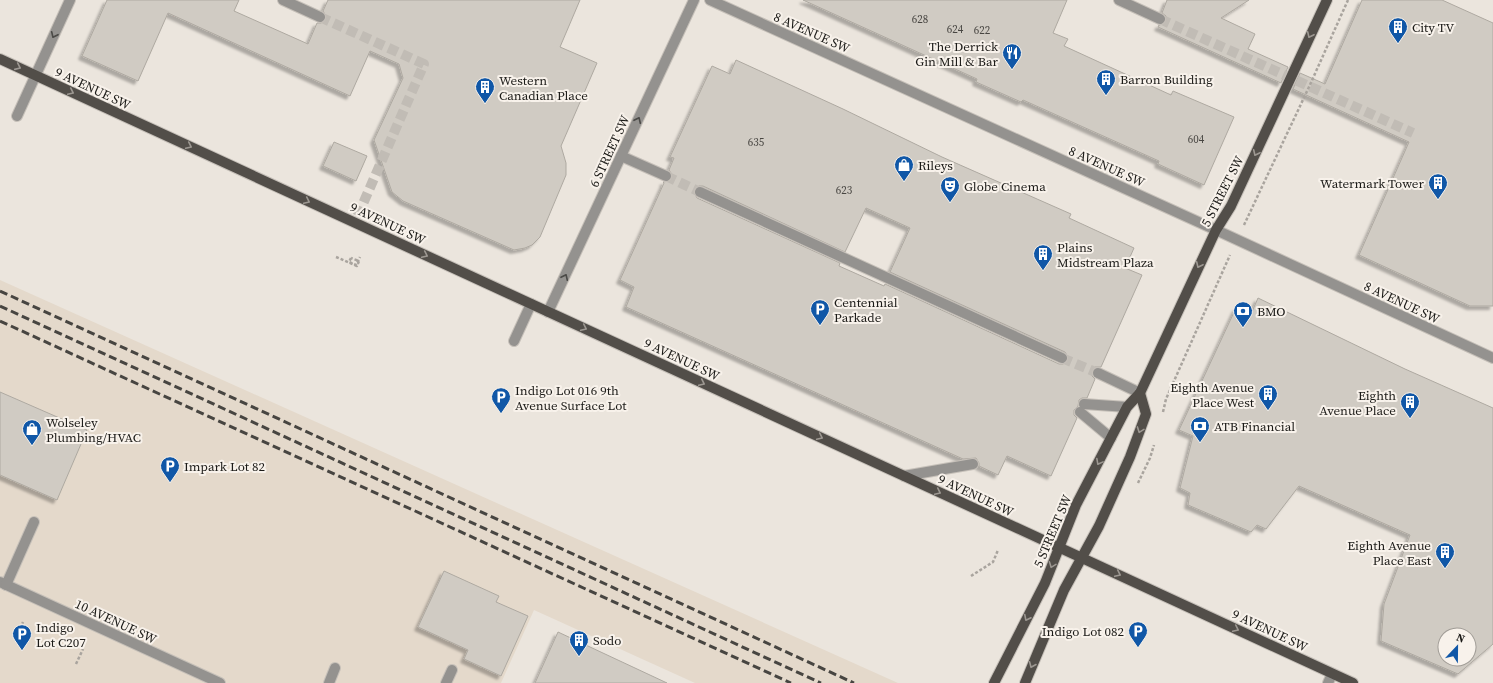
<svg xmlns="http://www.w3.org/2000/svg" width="1493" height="683" font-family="'Source Serif 4',serif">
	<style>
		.built { fill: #e4d9cb }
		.building { fill: #d0cbc3; stroke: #aea9a1; fill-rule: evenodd; filter: url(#shadow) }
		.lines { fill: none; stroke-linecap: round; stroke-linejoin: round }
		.minor-tunnel { stroke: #c1bcb5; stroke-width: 10; stroke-dasharray: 10 5; stroke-linecap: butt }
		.minor-casing { stroke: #c6c0b9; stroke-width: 12 }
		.major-casing { stroke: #c6c0b9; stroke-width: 12 }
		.path { stroke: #a9a49e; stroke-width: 2.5; stroke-dasharray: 3 2; stroke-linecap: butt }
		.minor { stroke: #94928f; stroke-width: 10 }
		.major { stroke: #524e49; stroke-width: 10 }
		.rail { stroke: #474541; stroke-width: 3; stroke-dasharray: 8 4; stroke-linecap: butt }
		.path-bridge { stroke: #a9a49e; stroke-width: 2.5; stroke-dasharray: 3 2; stroke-linecap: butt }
		.oneway { stroke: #4b4a47 }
		.oneway2 { stroke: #9d9892 }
		.labels { text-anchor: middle; stroke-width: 4; stroke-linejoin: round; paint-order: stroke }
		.number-label { font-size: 11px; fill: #484642 }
		.poi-label { font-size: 13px; fill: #1b1a17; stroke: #f8f2eb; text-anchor: start }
		.street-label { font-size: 13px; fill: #1b1a17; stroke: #f8f2eb }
	</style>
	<defs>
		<filter id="shadow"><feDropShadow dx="-3.5" dy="3.5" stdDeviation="1" flood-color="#0004"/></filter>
	</defs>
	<rect width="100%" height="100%" fill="#ebe5dd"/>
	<polygon class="built" points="0,280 898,683 695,683 534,610 501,683 0,683"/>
	<g class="building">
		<polygon points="107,0 239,0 234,11 308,44 317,23 321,23 326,20 326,16 323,11 328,0 580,0 560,47 597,63 561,146 566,163 566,175 540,237 532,245 525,248 514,250 403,201 392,192 374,140 403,78 399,64 370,51 350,96 168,13 138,81 82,56"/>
		<polygon points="803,0 1067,0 1053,33 1068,39 1064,46 1171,95 1173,91 1234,117 1204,185 1158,164 1159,161 1023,100 1021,102 976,82 977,79"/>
		<polygon points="1167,0 1249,0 1221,18 1255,34 1248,49 1288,67 1281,83 1158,27 1159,25 1163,24 1166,21 1166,16 1162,13"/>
		<polygon points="1362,0 1442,0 1493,23 1493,306 1470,306 1359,255 1409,142 1293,89 1300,73 1325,84"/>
		<path d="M 736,60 L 843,109 L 942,157 L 1071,214 L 1069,218 L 1134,248 L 1125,268 L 1142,275 L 1101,367 L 1095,367 L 1092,371 L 1092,376 L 1095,379 L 1087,398 L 1082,398 L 1079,400 L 1078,406 L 1074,410 L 1074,415 L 1077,418 L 1051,476 L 1007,456 L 998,475 L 979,466 L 979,463 L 976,458 L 963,459 L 626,307 L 634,287 L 620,280 L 664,183 L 663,182 L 669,181 L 672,178 L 671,173 L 669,170 L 674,158 L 670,157 L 712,66 L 730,74 ZM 699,186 L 703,186 L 845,252 L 866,208 L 910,228 L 890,272 L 1065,352 L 1068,357 L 1068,361 L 1063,364 L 1059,364 L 885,284 L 884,286 L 839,266 L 840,263 L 697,198 L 694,192 L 694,189 Z"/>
		<polygon points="334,142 367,156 356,181 323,166"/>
		<path d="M 1258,298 L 1405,369 L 1493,408 L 1493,644 L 1458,674 L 1381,641 L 1384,604 L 1410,535 L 1299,486 L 1266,529 L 1257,525 L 1251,532 L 1188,505 L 1190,493 L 1180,488 L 1193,436 L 1179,430 L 1236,308 L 1251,314 ZM 1445,635 L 1469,635 L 1469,659 L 1445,659 Z"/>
		<polygon points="0,392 87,430 57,500 0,475"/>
		<polygon points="444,571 499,596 496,602 528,616 501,676 464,659 468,650 418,627"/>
		<polygon points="558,632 667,683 535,683"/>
	</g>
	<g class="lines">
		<g class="minor-tunnel">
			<polyline points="320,17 424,64 355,222"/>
			<polyline points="1160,19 1413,133"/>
			<polyline points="666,176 700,192"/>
			<polyline points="1062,358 1098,373"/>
		</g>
		<defs>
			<g id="minor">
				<polyline points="283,0 320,17"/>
				<polyline points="710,0 1216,230 1493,358"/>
				<polyline points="1119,0 1160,19"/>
				<polyline points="17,116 70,0"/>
				<polyline points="621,156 666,176"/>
				<polyline points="700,192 1062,358"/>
				<polyline points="548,312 694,0"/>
				<polyline points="514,341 531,304"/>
				<polyline points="1098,373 1140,393"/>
				<polyline points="1084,404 1127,407"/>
				<polyline points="1080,412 1111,438"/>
				<polyline points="904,476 973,464"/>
				<polyline points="0,582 220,683"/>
				<polyline points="6,585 34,522"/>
				<polyline points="329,683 335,668"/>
				<polyline points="446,683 452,670"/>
				<polyline points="1328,683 1332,674"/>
			</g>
			<g id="major">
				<polyline points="0,59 1353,683"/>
				<polyline points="994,683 1045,583 1076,505 1127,407 1140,393 1216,230 1231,206 1327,0"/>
				<polyline points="1025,683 1064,590 1099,526 1130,457 1146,414 1140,393"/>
			</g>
		</defs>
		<use href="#minor" class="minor-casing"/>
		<use href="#major" class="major-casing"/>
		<g class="path">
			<polyline points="1244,225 1309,87 1348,0"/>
			<polyline points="351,258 349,262 356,265 360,257"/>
			<polyline points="1163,412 1166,399 1230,255"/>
			<polyline points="1138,483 1150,458 1154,445"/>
			<polyline points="971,576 993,562 998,550"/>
			<polyline points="16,637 23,622"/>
			<polyline points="76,664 83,649"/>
		</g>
		<use href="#minor" class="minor"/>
		<use href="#major" class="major"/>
		<g class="rail">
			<polyline points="0,291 854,683"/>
			<polyline points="0,306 821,683"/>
			<polyline points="0,321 791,683"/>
		</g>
		<polyline class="path-bridge" points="336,257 357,266 359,261 351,258"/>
	</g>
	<defs><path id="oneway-chevron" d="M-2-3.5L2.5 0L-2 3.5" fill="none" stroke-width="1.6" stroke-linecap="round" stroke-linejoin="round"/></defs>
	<g class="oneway">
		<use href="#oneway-chevron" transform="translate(54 35) rotate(115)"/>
		<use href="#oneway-chevron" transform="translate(638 120) rotate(-65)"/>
		<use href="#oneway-chevron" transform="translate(565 277) rotate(-65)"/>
	</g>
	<g class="oneway2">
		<use href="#oneway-chevron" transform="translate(1310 35) rotate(115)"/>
		<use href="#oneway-chevron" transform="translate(18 67) rotate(24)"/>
		<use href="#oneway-chevron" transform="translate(71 92) rotate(25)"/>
		<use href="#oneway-chevron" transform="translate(189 146) rotate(25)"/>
		<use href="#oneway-chevron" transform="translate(1256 153) rotate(115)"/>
		<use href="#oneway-chevron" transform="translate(307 201) rotate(25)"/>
		<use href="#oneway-chevron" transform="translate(425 255) rotate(25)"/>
		<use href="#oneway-chevron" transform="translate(1199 265) rotate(115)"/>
		<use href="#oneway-chevron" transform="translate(584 328) rotate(25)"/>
		<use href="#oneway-chevron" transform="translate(702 383) rotate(25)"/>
		<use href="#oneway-chevron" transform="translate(1140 430) rotate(110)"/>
		<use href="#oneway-chevron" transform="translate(820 437) rotate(25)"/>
		<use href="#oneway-chevron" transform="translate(1099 462) rotate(118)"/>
		<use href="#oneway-chevron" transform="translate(938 492) rotate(25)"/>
		<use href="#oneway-chevron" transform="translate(1052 565) rotate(111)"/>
		<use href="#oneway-chevron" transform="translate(1118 574) rotate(25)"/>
		<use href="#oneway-chevron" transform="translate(1027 618) rotate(117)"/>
		<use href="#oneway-chevron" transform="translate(1236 629) rotate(25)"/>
		<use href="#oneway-chevron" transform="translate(1032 665) rotate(113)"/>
	</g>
	<defs>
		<symbol id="building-pin" viewBox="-11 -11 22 30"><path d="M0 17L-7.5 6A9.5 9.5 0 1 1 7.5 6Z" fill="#1057a7" stroke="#f8f2eb"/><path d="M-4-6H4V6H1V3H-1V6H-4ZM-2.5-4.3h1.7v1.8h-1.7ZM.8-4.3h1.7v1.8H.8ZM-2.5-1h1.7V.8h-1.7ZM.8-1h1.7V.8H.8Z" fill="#fff"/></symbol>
		<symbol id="restaurant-pin" viewBox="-11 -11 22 30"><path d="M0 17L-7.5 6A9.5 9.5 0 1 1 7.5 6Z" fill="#1057a7" stroke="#f8f2eb"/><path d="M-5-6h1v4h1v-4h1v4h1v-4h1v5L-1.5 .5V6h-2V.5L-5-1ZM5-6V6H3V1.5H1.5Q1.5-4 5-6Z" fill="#fff"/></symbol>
		<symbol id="shop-pin" viewBox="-11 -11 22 30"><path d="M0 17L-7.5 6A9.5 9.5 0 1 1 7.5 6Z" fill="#1057a7" stroke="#f8f2eb"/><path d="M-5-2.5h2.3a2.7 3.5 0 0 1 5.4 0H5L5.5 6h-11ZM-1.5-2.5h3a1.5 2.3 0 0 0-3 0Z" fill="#fff"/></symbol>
		<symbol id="theatre-pin" viewBox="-11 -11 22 30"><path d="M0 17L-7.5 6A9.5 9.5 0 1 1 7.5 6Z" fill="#1057a7" stroke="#f8f2eb"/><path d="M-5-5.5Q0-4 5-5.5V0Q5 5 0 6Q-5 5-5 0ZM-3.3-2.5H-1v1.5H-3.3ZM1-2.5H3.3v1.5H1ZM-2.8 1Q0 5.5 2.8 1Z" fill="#fff"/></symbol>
		<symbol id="parking-pin" viewBox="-11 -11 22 30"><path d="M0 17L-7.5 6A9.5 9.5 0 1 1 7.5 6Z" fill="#1057a7" stroke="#f8f2eb"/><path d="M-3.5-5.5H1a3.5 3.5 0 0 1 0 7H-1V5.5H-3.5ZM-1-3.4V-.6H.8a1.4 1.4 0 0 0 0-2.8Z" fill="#fff"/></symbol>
		<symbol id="bank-pin" viewBox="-11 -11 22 30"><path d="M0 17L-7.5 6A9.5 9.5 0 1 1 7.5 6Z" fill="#1057a7" stroke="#f8f2eb"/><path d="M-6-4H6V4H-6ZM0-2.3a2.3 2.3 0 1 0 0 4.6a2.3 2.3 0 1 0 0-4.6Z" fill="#fff"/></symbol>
	</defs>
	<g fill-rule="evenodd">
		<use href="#building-pin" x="1387" y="16" width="22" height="30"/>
		<use href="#restaurant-pin" x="1001" y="42" width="22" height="30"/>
		<use href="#building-pin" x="1095" y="68" width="22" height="30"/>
		<use href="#building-pin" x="474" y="76" width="22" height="30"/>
		<use href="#shop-pin" x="893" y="154" width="22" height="30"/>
		<use href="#building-pin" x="1427" y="172" width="22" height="30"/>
		<use href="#theatre-pin" x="939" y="175" width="22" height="30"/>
		<use href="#building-pin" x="1032" y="243" width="22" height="30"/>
		<use href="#parking-pin" x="809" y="298" width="22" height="30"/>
		<use href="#bank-pin" x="1232" y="300" width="22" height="30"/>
		<use href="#building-pin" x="1257" y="383" width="22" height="30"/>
		<use href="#parking-pin" x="490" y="386" width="22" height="30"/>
		<use href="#building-pin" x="1399" y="391" width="22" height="30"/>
		<use href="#bank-pin" x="1189" y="415" width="22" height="30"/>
		<use href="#shop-pin" x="21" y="418" width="22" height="30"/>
		<use href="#parking-pin" x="159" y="455" width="22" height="30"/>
		<use href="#building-pin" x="1434" y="541" width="22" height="30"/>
		<use href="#parking-pin" x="1127" y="620" width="22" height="30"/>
		<use href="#parking-pin" x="11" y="623" width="22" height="30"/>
		<use href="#building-pin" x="568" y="629" width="22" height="30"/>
	</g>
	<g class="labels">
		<g class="number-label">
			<text x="920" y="23">628</text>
			<text x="955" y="33">624</text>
			<text x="982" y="34">622</text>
			<text x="1196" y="143">604</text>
			<text x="756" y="146">635</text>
			<text x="844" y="194">623</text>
		</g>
		<g class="poi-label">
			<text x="1412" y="32">City TV</text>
			<text x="998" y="51" text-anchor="end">The Derrick<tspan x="998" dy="15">Gin Mill &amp; Bar</tspan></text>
			<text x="1120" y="84">Barron Building</text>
			<text x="499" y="85">Western<tspan x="499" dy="15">Canadian Place</tspan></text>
			<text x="918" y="170">Rileys</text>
			<text x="1424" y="188" text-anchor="end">Watermark Tower</text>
			<text x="964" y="191">Globe Cinema</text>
			<text x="1057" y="252">Plains<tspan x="1057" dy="15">Midstream Plaza</tspan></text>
			<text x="834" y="307">Centennial<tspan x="834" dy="15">Parkade</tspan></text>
			<text x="1257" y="316">BMO</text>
			<text x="1254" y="392" text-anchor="end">Eighth Avenue<tspan x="1254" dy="15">Place West</tspan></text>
			<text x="515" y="395">Indigo Lot 016 9th<tspan x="515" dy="15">Avenue Surface Lot</tspan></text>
			<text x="1396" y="400" text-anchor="end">Eighth<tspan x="1396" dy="15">Avenue Place</tspan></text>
			<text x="46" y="427">Wolseley<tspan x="46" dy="15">Plumbing/HVAC</tspan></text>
			<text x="1214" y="431">ATB Financial</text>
			<text x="184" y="471">Impark Lot 82</text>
			<text x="1431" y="550" text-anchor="end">Eighth Avenue<tspan x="1431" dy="15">Place East</tspan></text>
			<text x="36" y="632">Indigo<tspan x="36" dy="15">Lot C207</tspan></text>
			<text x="1124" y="636" text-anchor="end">Indigo Lot 082</text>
			<text x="593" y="645">Sodo</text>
		</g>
		<g class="street-label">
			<text transform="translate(812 32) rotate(24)" y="5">8 AVENUE SW</text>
			<text transform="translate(93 88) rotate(25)" y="5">9 AVENUE SW</text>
			<text transform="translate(609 151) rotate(-65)" y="5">6 STREET SW</text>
			<text transform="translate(1107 166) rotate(24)" y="5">8 AVENUE SW</text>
			<text transform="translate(1222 191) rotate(-63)" y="5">5 STREET SW</text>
			<text transform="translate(388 223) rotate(25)" y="5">9 AVENUE SW</text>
			<text transform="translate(1402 302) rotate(25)" y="5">8 AVENUE SW</text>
			<text transform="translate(682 359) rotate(25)" y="5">9 AVENUE SW</text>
			<text transform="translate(976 495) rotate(25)" y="5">9 AVENUE SW</text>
			<text transform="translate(1052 531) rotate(-67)" y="5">5 STREET SW</text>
			<text transform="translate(116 621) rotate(25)" y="5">10 AVENUE SW</text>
			<text transform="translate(1270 630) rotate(25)" y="5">9 AVENUE SW</text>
		</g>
	</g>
	<g transform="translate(1457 647) rotate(22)"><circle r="19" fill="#f8f2eb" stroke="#a09c96"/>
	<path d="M0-3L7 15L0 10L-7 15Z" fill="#1057a7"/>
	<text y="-6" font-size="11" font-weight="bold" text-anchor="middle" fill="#1b1a17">N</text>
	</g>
</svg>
